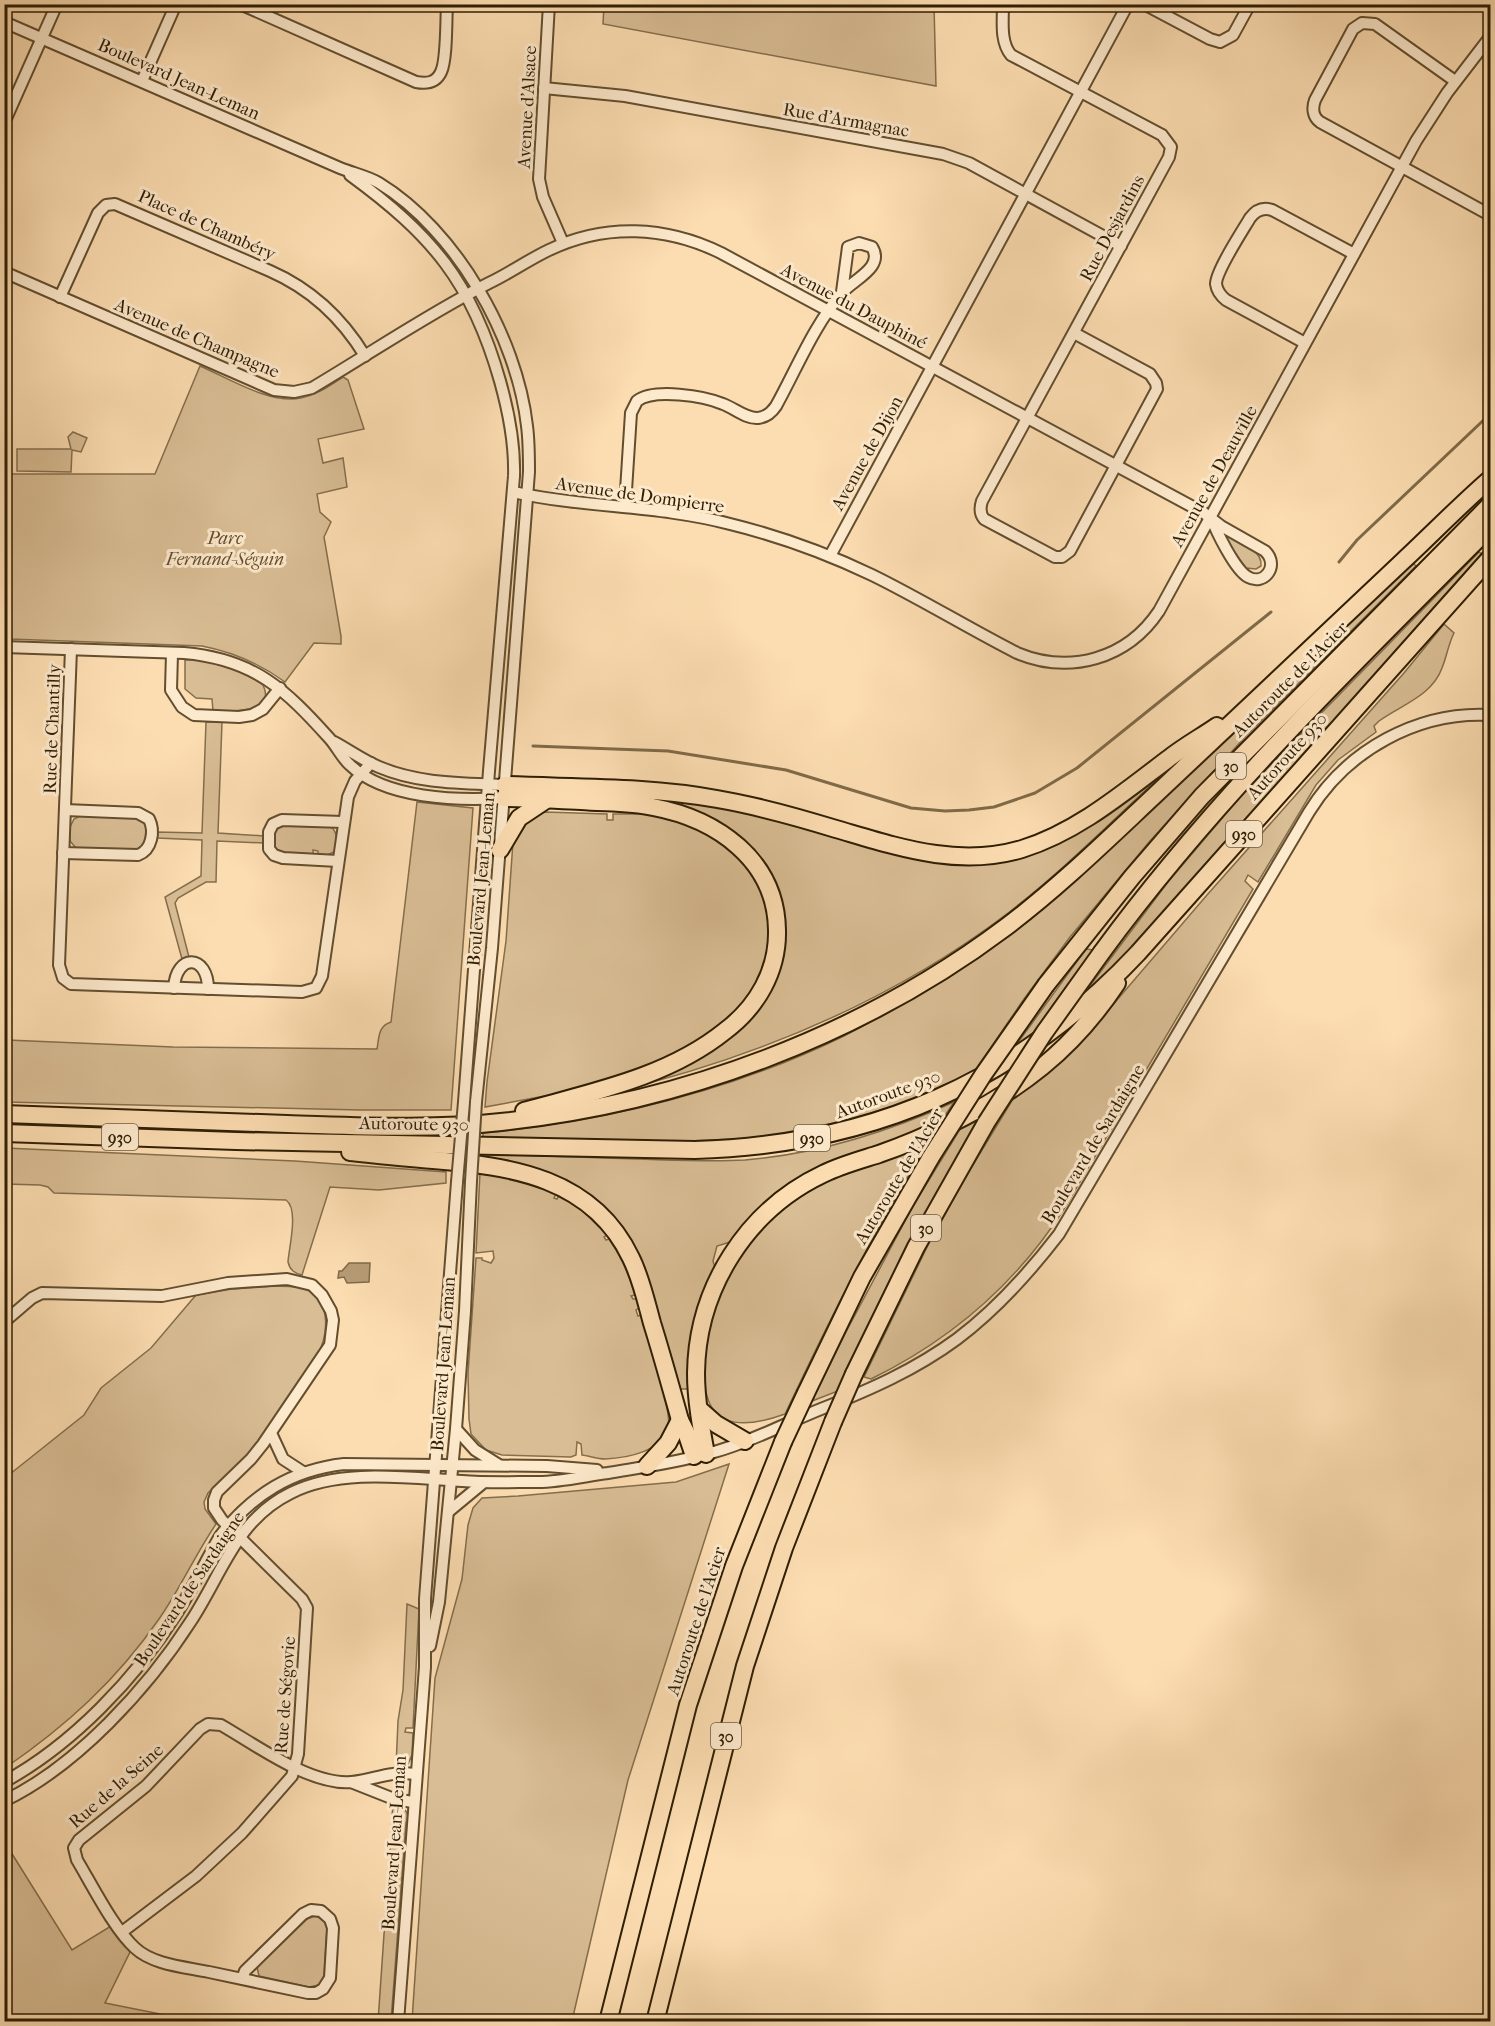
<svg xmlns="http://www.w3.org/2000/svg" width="1495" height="2026" font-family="'IM FELL French Canon',serif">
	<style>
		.green { fill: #d9bd94; stroke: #846e4c; stroke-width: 1.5 }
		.water { fill: #b69c76; stroke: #806a48; stroke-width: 1.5 }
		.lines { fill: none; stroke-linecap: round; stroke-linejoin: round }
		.stream { stroke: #806a48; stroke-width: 3 }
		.minor-casing { stroke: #624e2f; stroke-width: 14 }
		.highway-casing { stroke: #2f1e04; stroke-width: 20 }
		.minor { stroke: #fde9cc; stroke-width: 10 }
		.highway { stroke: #fcddb1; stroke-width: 16 }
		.minor-bridge-casing { stroke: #624e2f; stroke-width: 14; stroke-linecap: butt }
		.highway-bridge-casing { stroke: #2f1e04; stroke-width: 20; stroke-linecap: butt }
		.minor-bridge { stroke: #fde9cc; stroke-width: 10 }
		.highway-bridge { stroke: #fcddb1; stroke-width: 16 }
		.labels { text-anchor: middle; stroke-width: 6; stroke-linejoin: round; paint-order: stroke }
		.shield { fill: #fde9cc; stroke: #6d5b40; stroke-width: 1.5 }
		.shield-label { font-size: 16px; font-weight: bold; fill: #2f1e04 }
		.street-label { font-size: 18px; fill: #2f1e04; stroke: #fde9cc }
		.park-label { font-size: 18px; font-style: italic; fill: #624e2f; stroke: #fde9cc }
	</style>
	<rect width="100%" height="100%" fill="#fcddb1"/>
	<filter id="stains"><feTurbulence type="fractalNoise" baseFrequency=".00333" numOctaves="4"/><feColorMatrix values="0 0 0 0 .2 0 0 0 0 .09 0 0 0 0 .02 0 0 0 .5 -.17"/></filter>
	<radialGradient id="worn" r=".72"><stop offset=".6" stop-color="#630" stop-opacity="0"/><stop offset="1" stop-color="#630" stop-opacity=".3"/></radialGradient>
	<g class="green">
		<polygon points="604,5 934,5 936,86 603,24"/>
		<path d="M 200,366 C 228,378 271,405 301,398 C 317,395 329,386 343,377 L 348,380 L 364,429 L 318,439 L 323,463 L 343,458 L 347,487 L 317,494 L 320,512 L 331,522 L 324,537 L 341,636 L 341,644 L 314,643 L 285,682 C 259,663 233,652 202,646 L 10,639 L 9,634 L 4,634 L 4,483 L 10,474 L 155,474 Z"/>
		<polygon points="73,432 87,438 81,452 72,450 71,472 17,471 17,449 71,449 68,437"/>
		<path d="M 1223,533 C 1236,540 1263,549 1261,566 L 1256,569 L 1246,568 L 1222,535 Z"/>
		<polygon points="1479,552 1483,555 1123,957 1080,999 1168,882 1246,790"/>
		<path d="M 1412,562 L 1416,566 L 1245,737 L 1150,841 L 1070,937 L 1024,999 L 974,1072 L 896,1107 L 842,1124 L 760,1138 L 664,1142 L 483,1138 L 483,1133 C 609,1121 729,1092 844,1036 C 875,1020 905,1002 935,984 Z"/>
		<path d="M 1444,624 L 1454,633 C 1448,645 1447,656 1442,668 C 1432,696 1401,705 1379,721 L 1374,726 L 1376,732 L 1338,760 L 1316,785 L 1258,882 L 1248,875 L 1245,881 L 1253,889 L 1064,1209 C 1016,1284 951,1340 871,1379 L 864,1377 L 929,1243 L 965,1178 L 1016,1094 L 1046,1075 L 1081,1042 L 1207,895 L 1404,673 Z"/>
		<path d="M 185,660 C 210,658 243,670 263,685 C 277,714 229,711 213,711 L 212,699 L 196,698 L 185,689 Z"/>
		<polygon points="206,722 222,722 218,833 264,836 264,843 217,841 216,882 206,882 178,898 175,903 189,957 182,959 165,897 201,876 202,840 157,838 157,832 202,833"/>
		<path d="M 1163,768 L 1166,771 C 1114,819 1064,870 1008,913 C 891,1002 752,1059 610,1093 L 688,1061 L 778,967 L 761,861 L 643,800 L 664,796 L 814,827 L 1010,858 Z"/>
		<path d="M 417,802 L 473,808 L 451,1110 L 360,1110 L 5,1102 L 5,1038 L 7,1040 L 173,1047 L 377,1049 C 379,1038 378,1026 391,1022 Z"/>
		<polygon points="545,812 607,814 607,820 613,820 613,814 650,814 665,817 712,834 748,863 766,898 771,946 752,995 711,1034 670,1057 614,1079 561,1093 485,1107 487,1082 506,941 513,842 522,824 537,814"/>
		<polygon points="82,815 134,817 142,820 146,827 145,845 139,850 76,848 70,841 70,827 74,819"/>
		<path d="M 282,825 L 331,827 C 339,833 337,843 334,852 L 327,855 L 318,854 L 318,851 L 313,850 L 313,854 L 279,853 L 275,849 L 274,835 L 277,827 Z"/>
		<polygon points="1086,949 1094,950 1034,1035 1014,1048"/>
		<path d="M 954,1102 L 940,1123 L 904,1139 L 744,1225 L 730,1242 L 717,1246 L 713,1261 L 715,1268 L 706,1287 L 697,1314 L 690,1389 L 680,1389 L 640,1259 L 633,1245 L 616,1221 L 481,1160 L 481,1154 C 533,1156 584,1157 636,1159 C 672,1160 708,1162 745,1160 C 818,1154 888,1132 954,1102 Z"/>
		<path d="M 983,1115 C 929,1205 882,1296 838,1391 L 812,1401 L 846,1332 L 913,1206 L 962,1126 Z"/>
		<path d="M 929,1142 C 874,1229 829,1321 785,1414 C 711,1441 696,1404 708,1338 C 710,1322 712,1304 719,1289 C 725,1277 734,1265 741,1254 C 745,1248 748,1240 753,1235 C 777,1208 809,1187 843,1173 C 854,1169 866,1167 878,1163 C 895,1157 912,1149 929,1142 Z"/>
		<path d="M 5,1148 L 295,1161 L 446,1172 L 446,1183 L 379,1190 L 330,1187 L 302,1275 C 294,1273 290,1270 288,1262 C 289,1247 299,1209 286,1200 L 54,1193 L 48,1187 L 40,1185 L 5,1184 Z"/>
		<path d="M 480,1173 C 505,1175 533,1182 556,1194 L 554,1198 L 557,1199 L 559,1195 L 583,1211 L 607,1235 L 604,1237 L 606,1240 L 609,1239 C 621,1256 629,1274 635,1295 L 631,1296 L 633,1299 L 637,1299 L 639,1308 L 636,1310 L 638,1316 L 641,1315 C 647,1336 673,1412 668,1428 C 661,1452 627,1458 605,1459 C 598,1459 589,1456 582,1455 L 581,1444 L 577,1442 L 576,1455 L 571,1457 L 502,1455 L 486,1450 L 471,1434 L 469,1419 L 468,1373 L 476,1258 L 482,1258 L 482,1260 L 491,1263 L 494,1258 L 493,1251 L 476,1253 Z"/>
		<path d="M 273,1286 C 283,1286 292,1286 302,1288 C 332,1297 329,1334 317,1356 L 250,1453 L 208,1493 L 204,1502 L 205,1509 L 216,1524 C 195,1555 180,1589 159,1619 C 116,1681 66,1726 5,1768 L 5,1478 L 84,1415 L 101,1388 L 151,1348 L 196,1295 L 232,1289 Z"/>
		<polygon points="729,1464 628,1780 572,2021 412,2021 435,1678 462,1579 468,1525 473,1508 482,1498 518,1496 676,1482"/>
		<polygon points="407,1604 419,1609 413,1728 406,1728 405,1732 413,1733 412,1755 408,1764 396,1767 398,1721 403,1690"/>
		<path d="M 393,1803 C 403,1807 411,1811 406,1823 L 391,2021 L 378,2022 Z"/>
		<polygon points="4,1841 72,1950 111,1926 130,1952 105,2003 195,2021 5,2021"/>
		<polygon points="315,1916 325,1920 327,1928 324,1976 319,1985 309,1987 259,1976 257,1967 307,1919"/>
	</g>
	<polygon class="water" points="349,1263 370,1263 369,1282 347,1283 344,1277 338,1278 339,1271 342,1271"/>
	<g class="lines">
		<g class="stream">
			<polyline points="1339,562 1357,540 1490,414"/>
			<polyline points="533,746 668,751 786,770 911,808 945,811 969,810 994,807 1035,793 1077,768 1271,612"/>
		</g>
		<defs>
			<g id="minor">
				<path d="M 240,4 L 416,82 C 427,84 436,83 441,72 C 447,60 446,20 447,4"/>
				<polyline points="549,4 539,179 543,197 563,243"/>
				<path d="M 1003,4 C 1003,21 1000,42 1011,55 L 1162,135 L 1171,147 L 1169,157 L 982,501 C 980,507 980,514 984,519 L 1055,557 L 1062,557 L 1070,551 L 1157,389 L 1156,383 L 1150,374 L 1074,333"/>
				<polyline points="1144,4 1210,39 1220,42 1233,35 1250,4"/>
				<path d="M 4,22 L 340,168 C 352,173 367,176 379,183 C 456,230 517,337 527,426 C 529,441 529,457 529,472 L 492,948 L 476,1102"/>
				<polyline points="142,81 176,4"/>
				<path d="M 1455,81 L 1375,24 L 1362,23 L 1353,29 L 1315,100 C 1312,108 1313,117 1320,122 L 1490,215"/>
				<polyline points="544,88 625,96 943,154 969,163 1121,246"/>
				<polyline points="4,123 57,4"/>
				<path d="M 350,175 C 432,235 472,282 500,381 C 509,413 515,443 514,476 L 489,771 L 464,1102"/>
				<path d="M 4,272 L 274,390 L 294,392 L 312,388 C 371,353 428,314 489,283 C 510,273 528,260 549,250 C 605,223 666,226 721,253 L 1204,513 L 1221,526 L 1265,551 C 1280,566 1264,586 1248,577 C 1235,570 1216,531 1211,517"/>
				<path d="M 60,297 L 98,213 L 106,205 L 115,204 L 270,271 C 311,289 342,318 365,356"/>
				<path d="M 1305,343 L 1226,300 C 1221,296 1217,291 1216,284 C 1216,271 1243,230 1250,218 C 1256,210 1263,207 1272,210 L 1354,254"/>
				<path d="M 513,492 C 584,508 659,505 730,524 C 779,536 826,553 872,575 C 921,599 968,628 1017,653 C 1070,675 1127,659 1159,611 L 1416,141 L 1447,93 L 1490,37"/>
				<path d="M 625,506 L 631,413 L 637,401 C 654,388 704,396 723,404 C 734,408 746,419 758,418 C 766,417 772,412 776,406 C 797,368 814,325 842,293 C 852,280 885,268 872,247 L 859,243 L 848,247 L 842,292"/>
				<polyline points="830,556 1128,4"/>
				<path d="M 4,647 L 184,653 C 254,659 285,689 330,739 C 337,747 342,758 350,765 C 385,799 458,801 504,798"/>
				<polyline points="71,649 59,965 63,978 71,984 302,992 316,988 322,976 348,797 355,781 371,763"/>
				<polyline points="172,653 171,690 182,707 194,715 239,717 252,715 263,709 280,688"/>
				<path d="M 334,742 C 349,750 364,761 379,767 C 419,784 462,783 505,785"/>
				<path d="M 63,853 L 138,855 C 152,850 155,831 149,819 L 138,813 L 65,810"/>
				<polyline points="338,861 283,858 274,855 269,849 269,832 273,824 282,820 343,822"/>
				<path d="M 174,988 C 176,953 208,954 208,989"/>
				<polyline points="4,1322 32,1298 42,1293 162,1296 228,1283 287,1279 312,1285 322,1295 331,1311 333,1320 330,1345 263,1444 251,1459 217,1492 214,1500 214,1508 222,1520 302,1599 307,1608 298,1754 292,1776 242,1833 196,1876 122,1932"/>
				<polyline points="456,1429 475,1450 499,1465"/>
				<polyline points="271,1433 283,1459 303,1472"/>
				<polyline points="448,1512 483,1483"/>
				<polyline points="430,1646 439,1602 456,1429 465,1311 471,1181"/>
				<path d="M 4,1782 C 72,1745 136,1678 177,1613 C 193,1588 205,1562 220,1536 C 252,1495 291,1470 344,1464 L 547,1466 L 597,1470"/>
				<polyline points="351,1782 394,1799 413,1802"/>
				<path d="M 4,1801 C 77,1766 148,1688 191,1621 C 223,1572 236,1520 291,1493 C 340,1468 408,1478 462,1481 C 487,1483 513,1482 538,1482 C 561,1482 585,1476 608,1473 C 643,1467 680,1462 714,1452 C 751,1442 786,1423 821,1409 C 869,1390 915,1370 957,1339 C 997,1309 1029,1273 1059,1234 L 1309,812 C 1347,750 1418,711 1490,715"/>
				<path d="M 242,1979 L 245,1971 L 303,1914 L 311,1910 L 321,1911 L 330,1919 L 333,1928 L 330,1978 L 323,1989 L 316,1993 L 308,1993 C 275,1986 242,1979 209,1972 C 186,1967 153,1965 135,1948 C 114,1929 92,1885 77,1860 L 74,1848 L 79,1840 L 146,1786 L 200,1729 L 208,1724 L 221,1725 C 256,1745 311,1786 352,1782 C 377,1779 388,1771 416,1774"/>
				<polyline points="398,2022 425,1667 425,1599 457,1182"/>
			</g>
			<g id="highway">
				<path d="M 505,785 C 575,788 648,786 717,799 C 758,806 797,817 836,829 C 898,847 958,868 1022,849 C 1077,832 1123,793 1168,759 C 1183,747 1201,737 1217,726"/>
				<path d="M 504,798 C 529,798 555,800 581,801 C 605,803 630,802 653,807 C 717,819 776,860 777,930 C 778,971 757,1007 725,1031 C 668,1077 592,1092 524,1111"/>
				<polyline points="500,850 519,818 546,800"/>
				<path d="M 1102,952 C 1216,796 1355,663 1490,527"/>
				<polyline points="1046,985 1132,877 1202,796 1490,505"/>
				<path d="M 4,1114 C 99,1117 193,1121 287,1124 C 358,1126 430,1130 501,1122 C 681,1103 861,1036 1006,927 C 1059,887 1106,841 1154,796 C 1237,718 1320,639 1403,561 C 1432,534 1460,505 1490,479"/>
				<path d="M 4,1133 L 236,1141 L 695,1150 C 872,1145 1017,1082 1138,953 L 1490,558"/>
				<path d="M 350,1152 C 378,1155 405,1158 433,1160 C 512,1166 593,1178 631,1258 C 641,1278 646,1301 652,1323 C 662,1355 671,1388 680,1420 L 686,1432 L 694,1456"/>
				<polyline points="854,1374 916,1247 986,1123"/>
				<polyline points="806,1393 862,1277 931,1157"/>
				<polyline points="699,1409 716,1424 745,1441"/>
				<path d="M 706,1454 C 701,1427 696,1400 696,1373 C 697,1288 747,1210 823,1174 C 841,1165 860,1160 879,1154 C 902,1146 924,1137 946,1126 C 1019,1091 1072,1051 1117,983"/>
				<polyline points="647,1466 668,1443 680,1420"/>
				<polyline points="608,2022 688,1705 734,1566 783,1442"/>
				<polyline points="655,2022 745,1666 784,1548 833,1422"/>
			</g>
		</defs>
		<use href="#minor" class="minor-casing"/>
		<use href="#highway" class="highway-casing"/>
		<use href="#minor" class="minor"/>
		<use href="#highway" class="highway"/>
		<defs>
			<g id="minor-bridge">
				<polyline points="471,1181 476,1102"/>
				<polyline points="457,1182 464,1102"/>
			</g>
			<g id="highway-bridge">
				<polyline points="986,1123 1044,1033 1102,952"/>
				<polyline points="931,1157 983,1075 1046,985"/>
				<polyline points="833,1422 854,1374"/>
				<polyline points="783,1442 806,1393"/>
			</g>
		</defs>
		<use href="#minor-bridge" class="minor-bridge-casing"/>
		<use href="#highway-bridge" class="highway-bridge-casing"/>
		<use href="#minor-bridge" class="minor-bridge"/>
		<use href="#highway-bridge" class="highway-bridge"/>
	</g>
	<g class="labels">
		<g class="shield">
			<rect x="1216" y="753" width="30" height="26" rx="4.5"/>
			<rect x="1226" y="821" width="36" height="26" rx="4.5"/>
			<rect x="102" y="1124" width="36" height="26" rx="4.5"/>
			<rect x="794" y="1125" width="36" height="26" rx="4.5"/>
			<rect x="911" y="1215" width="30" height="26" rx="4.5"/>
			<rect x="711" y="1723" width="30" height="26" rx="4.5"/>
		</g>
		<g class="shield-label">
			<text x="1231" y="772">30</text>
			<text x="1244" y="840">930</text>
			<text x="120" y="1143">930</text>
			<text x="812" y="1144">930</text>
			<text x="926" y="1234">30</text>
			<text x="726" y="1742">30</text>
		</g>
		<g class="street-label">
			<text transform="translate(179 79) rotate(24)" y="6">Boulevard Jean-Leman</text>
			<text transform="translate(527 107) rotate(-87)" y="6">Avenue d'Alsace</text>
			<text transform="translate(846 120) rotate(10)" y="6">Rue d'Armagnac</text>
			<text transform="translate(207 225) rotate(24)" y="6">Place de Chambéry</text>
			<text transform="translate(1112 228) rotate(-62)" y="6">Rue Desjardins</text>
			<text transform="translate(854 306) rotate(28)" y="6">Avenue du Dauphiné</text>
			<text transform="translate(197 338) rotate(23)" y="6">Avenue de Champagne</text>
			<text transform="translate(867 453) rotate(-61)" y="6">Avenue de Dijon</text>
			<text transform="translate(1214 476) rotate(-61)" y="6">Avenue de Deauville</text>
			<text transform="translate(640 495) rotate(8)" y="6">Avenue de Dompierre</text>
			<text transform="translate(1290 679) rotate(-45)" y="6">Autoroute de l'Acier</text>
			<text transform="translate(52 729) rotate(-88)" y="6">Rue de Chantilly</text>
			<text transform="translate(1287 756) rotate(-48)" y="6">Autoroute 930</text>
			<text transform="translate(481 879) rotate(-85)" y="6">Boulevard Jean-Leman</text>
			<text transform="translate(888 1094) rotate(-20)" y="6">Autoroute 930</text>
			<text transform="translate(414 1124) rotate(1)" y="6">Autoroute 930</text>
			<text transform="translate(1093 1144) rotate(-59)" y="6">Boulevard de Sardaigne</text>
			<text transform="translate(899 1176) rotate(-59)" y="6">Autoroute de l'Acier</text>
			<text transform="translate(443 1364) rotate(-86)" y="6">Boulevard Jean-Leman</text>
			<text transform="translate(189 1589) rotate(-56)" y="6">Boulevard de Sardaigne</text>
			<text transform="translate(696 1621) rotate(-72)" y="6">Autoroute de l'Acier</text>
			<text transform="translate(285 1695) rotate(-86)" y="6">Rue de Ségovie</text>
			<text transform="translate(116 1786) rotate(-41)" y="6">Rue de la Seine</text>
			<text transform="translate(394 1843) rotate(-86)" y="6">Boulevard Jean-Leman</text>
		</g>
		<g class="park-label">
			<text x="225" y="544">Parc<tspan x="225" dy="21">Fernand-Séguin</tspan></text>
		</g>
	</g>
	<rect width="1495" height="2026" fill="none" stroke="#fcddb1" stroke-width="24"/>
	<rect x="6" y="6" width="1483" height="2014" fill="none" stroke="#2f1e04" stroke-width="3"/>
	<rect x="12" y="12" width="1471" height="2002" fill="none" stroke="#2f1e04" stroke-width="1.5"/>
	<rect width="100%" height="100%" filter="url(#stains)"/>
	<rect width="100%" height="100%" fill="url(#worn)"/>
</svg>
